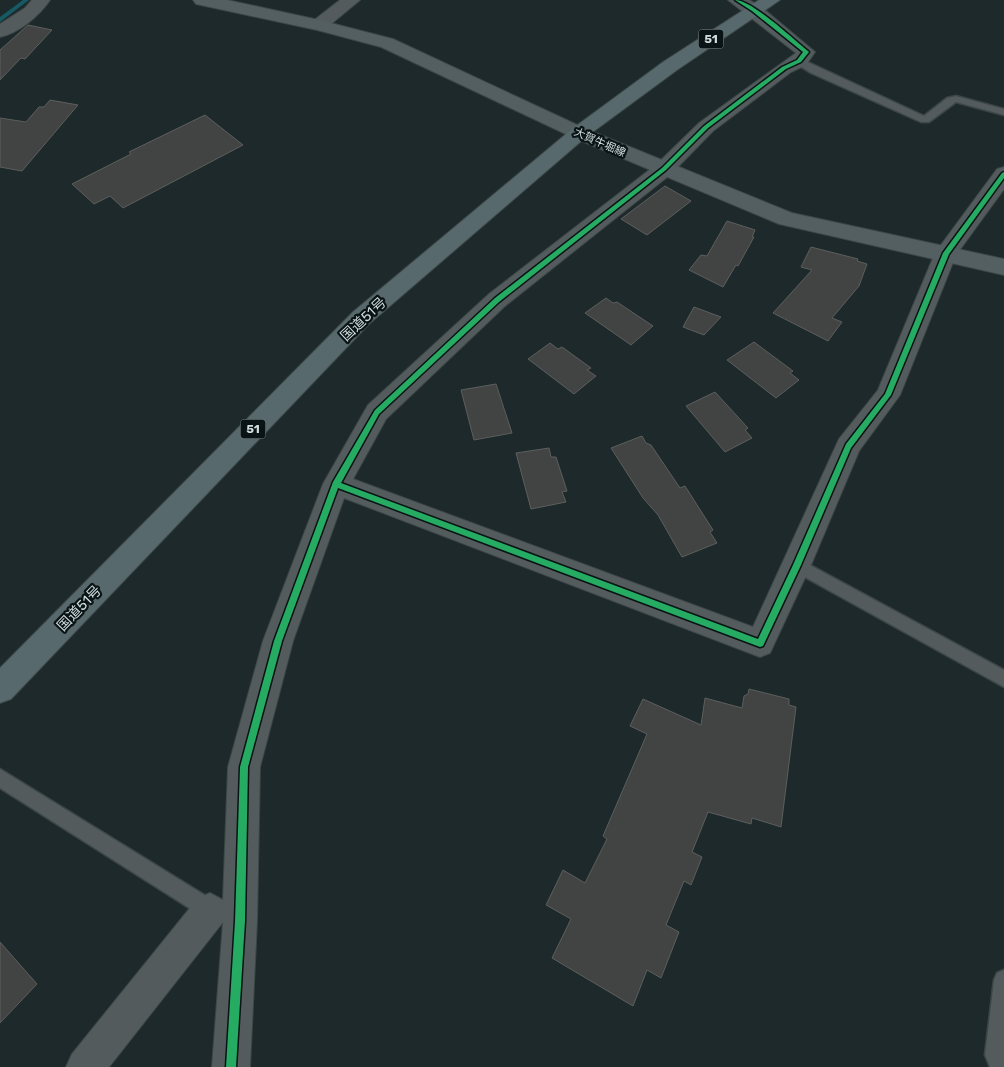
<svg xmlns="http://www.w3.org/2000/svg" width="1004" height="1067" font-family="Rubik,'Noto Sans JP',sans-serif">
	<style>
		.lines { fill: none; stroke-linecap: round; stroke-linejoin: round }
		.stream { fill: #165b64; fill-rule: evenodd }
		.building { fill: #414442; stroke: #5d5f5d }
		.lane-casing { stroke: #3c4647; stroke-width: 3 }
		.street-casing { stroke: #3c4647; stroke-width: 2 }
		.secondary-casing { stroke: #3c4647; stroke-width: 2 }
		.highway-casing { stroke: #3c4647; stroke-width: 2 }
		.lane { fill: #535b5d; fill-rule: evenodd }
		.street { fill: #535b5d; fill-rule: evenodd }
		.secondary { fill: #545f61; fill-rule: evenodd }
		.highway { fill: #57696c; fill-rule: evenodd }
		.cycleway-casing { stroke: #0a1315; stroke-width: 3 }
		.cycleway { fill: #26ab63; fill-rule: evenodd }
		.labels { text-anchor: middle; stroke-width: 4.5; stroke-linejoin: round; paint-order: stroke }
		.far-street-label { font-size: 11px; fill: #d0dddf; stroke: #0a1315 }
		.shield { fill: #0a1315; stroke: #95a0a2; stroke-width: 1 }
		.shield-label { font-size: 12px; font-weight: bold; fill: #d0dddf }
		.street-label { font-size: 14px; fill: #d0dddf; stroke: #0a1315 }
	</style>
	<rect width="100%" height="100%" fill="#1d292a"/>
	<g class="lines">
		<polygon class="stream" points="23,0 29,0 0,22 0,17"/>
	</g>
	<g class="building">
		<polygon points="28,25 52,30 25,59 21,58 0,80 0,50"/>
		<polygon points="50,100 78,105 22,171 0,167 0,118 26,122 39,107 44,107"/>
		<polygon points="205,115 243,145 123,208 110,196 94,204 72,184 131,154 129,152"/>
		<polygon points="665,186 691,201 647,235 621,219"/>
		<polygon points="727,221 755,230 752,237 754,237 738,266 736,265 723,287 689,270 701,255 707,256"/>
		<polygon points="811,247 858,259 857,261 867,264 859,286 832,318 842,322 828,341 773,313 812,270 801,267"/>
		<polygon points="606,298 613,303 617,302 653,326 631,345 585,313"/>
		<polygon points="694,307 721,317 704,335 683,327"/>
		<polygon points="754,342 793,371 790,373 799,380 776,398 727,360"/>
		<polygon points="550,343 558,349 562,347 591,368 587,370 596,376 574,394 528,359"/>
		<polygon points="496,384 512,433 474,440 461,390"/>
		<polygon points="715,392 748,428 745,430 752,438 725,452 686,406"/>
		<polygon points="642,436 646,443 651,445 680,488 685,486 713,530 710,532 717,543 682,557 658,515 643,498 611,448"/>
		<polygon points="549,448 551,457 556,457 567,491 562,492 566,502 531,509 516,453"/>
		<polygon points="749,689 789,699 789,705 796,707 781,827 752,818 751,824 708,812 692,852 702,857 691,885 684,881 666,925 679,932 661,978 647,970 633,1006 552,958 571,919 546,905 563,870 585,883 607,839 603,836 647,734 630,726 643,699 701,725 705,698 742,708 744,696 748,694"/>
		<polygon points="0,942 37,984 0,1023"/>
	</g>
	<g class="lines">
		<defs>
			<g id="lane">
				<polygon points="799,58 924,116 947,98 956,96 1004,109 1004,115 956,102 929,122 921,122 811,73 795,63 794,61"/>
				<polygon points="797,558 1004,670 1004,687 792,570 789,565 792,560"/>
				<polygon points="0,769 219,904 221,911 219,918 212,920 205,918 0,788"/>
				<polygon points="1004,970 1004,1067 990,1067 985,1055 994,980 997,973"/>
			</g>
			<g id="street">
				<path d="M 32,0 L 50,0 C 39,16 19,33 0,37 L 0,24 L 25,8 Z"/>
				<polygon points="340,0 360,0 325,29 313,29 310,25 313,21"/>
				<polygon points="728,0 749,0 760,6 815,52 806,65 791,72 713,131 671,174 505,306 386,419 353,479 753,627 839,439 878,390 935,253 997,169 1004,167 1004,189 956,255 900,395 859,451 811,565 770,653 760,657 344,498 293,641 260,767 257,921 250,1067 212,1067 223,922 109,1067 66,1067 72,1054 198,898 210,893 223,900 228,767 263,641 323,484 368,405 489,294 657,164 699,123 796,53"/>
			</g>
			<polygon id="secondary" points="193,0 227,0 319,20 393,39 586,129 792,213 1004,259 1004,275 779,224 572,137 381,47 317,30 196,4"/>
			<polygon id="highway" points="759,0 780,0 677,70 586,137 369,324 11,699 0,703 0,668 353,312 572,129 663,62"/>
		</defs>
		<use href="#lane" class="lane-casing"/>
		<use href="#street" class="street-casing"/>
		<use href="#secondary" class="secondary-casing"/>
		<use href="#highway" class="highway-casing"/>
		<use href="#lane" class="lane"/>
		<use href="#street" class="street"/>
		<use href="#secondary" class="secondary"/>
		<use href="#highway" class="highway"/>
		<defs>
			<path id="cycleway" d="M 735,0 C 752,0 793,39 808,51 L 809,52 L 801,62 L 786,69 L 708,128 L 666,170 L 499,302 L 379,414 L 341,483 L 758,639 L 793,565 L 846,444 L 885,394 L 943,253 L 1002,173 L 1004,172 L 1004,178 L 949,254 L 891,395 L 851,448 L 801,565 L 763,646 L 760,647 L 338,488 L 282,641 L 248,767 L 245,921 L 236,1067 L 226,1067 L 235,921 L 240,767 L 274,641 L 333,482 L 375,410 L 495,298 L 662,168 L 704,126 L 782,67 L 797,60 L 803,52 L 752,11 Z"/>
		</defs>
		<use href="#cycleway" class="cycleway-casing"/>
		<use href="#cycleway" class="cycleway"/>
	</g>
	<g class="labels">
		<g class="far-street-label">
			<text transform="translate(600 142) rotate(24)" y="4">大賀牛堀線</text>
		</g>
		<g class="shield">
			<rect x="698.5" y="29.5" width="25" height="19" rx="4"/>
			<rect x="240.5" y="419.5" width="25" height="19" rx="4"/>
		</g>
		<g class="shield-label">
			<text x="711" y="43">51</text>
			<text x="253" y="433">51</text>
		</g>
		<g class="street-label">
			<text transform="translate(363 319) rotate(-43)" y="5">国道51号</text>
			<text transform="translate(79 608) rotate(-46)" y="5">国道51号</text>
		</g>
	</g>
</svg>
